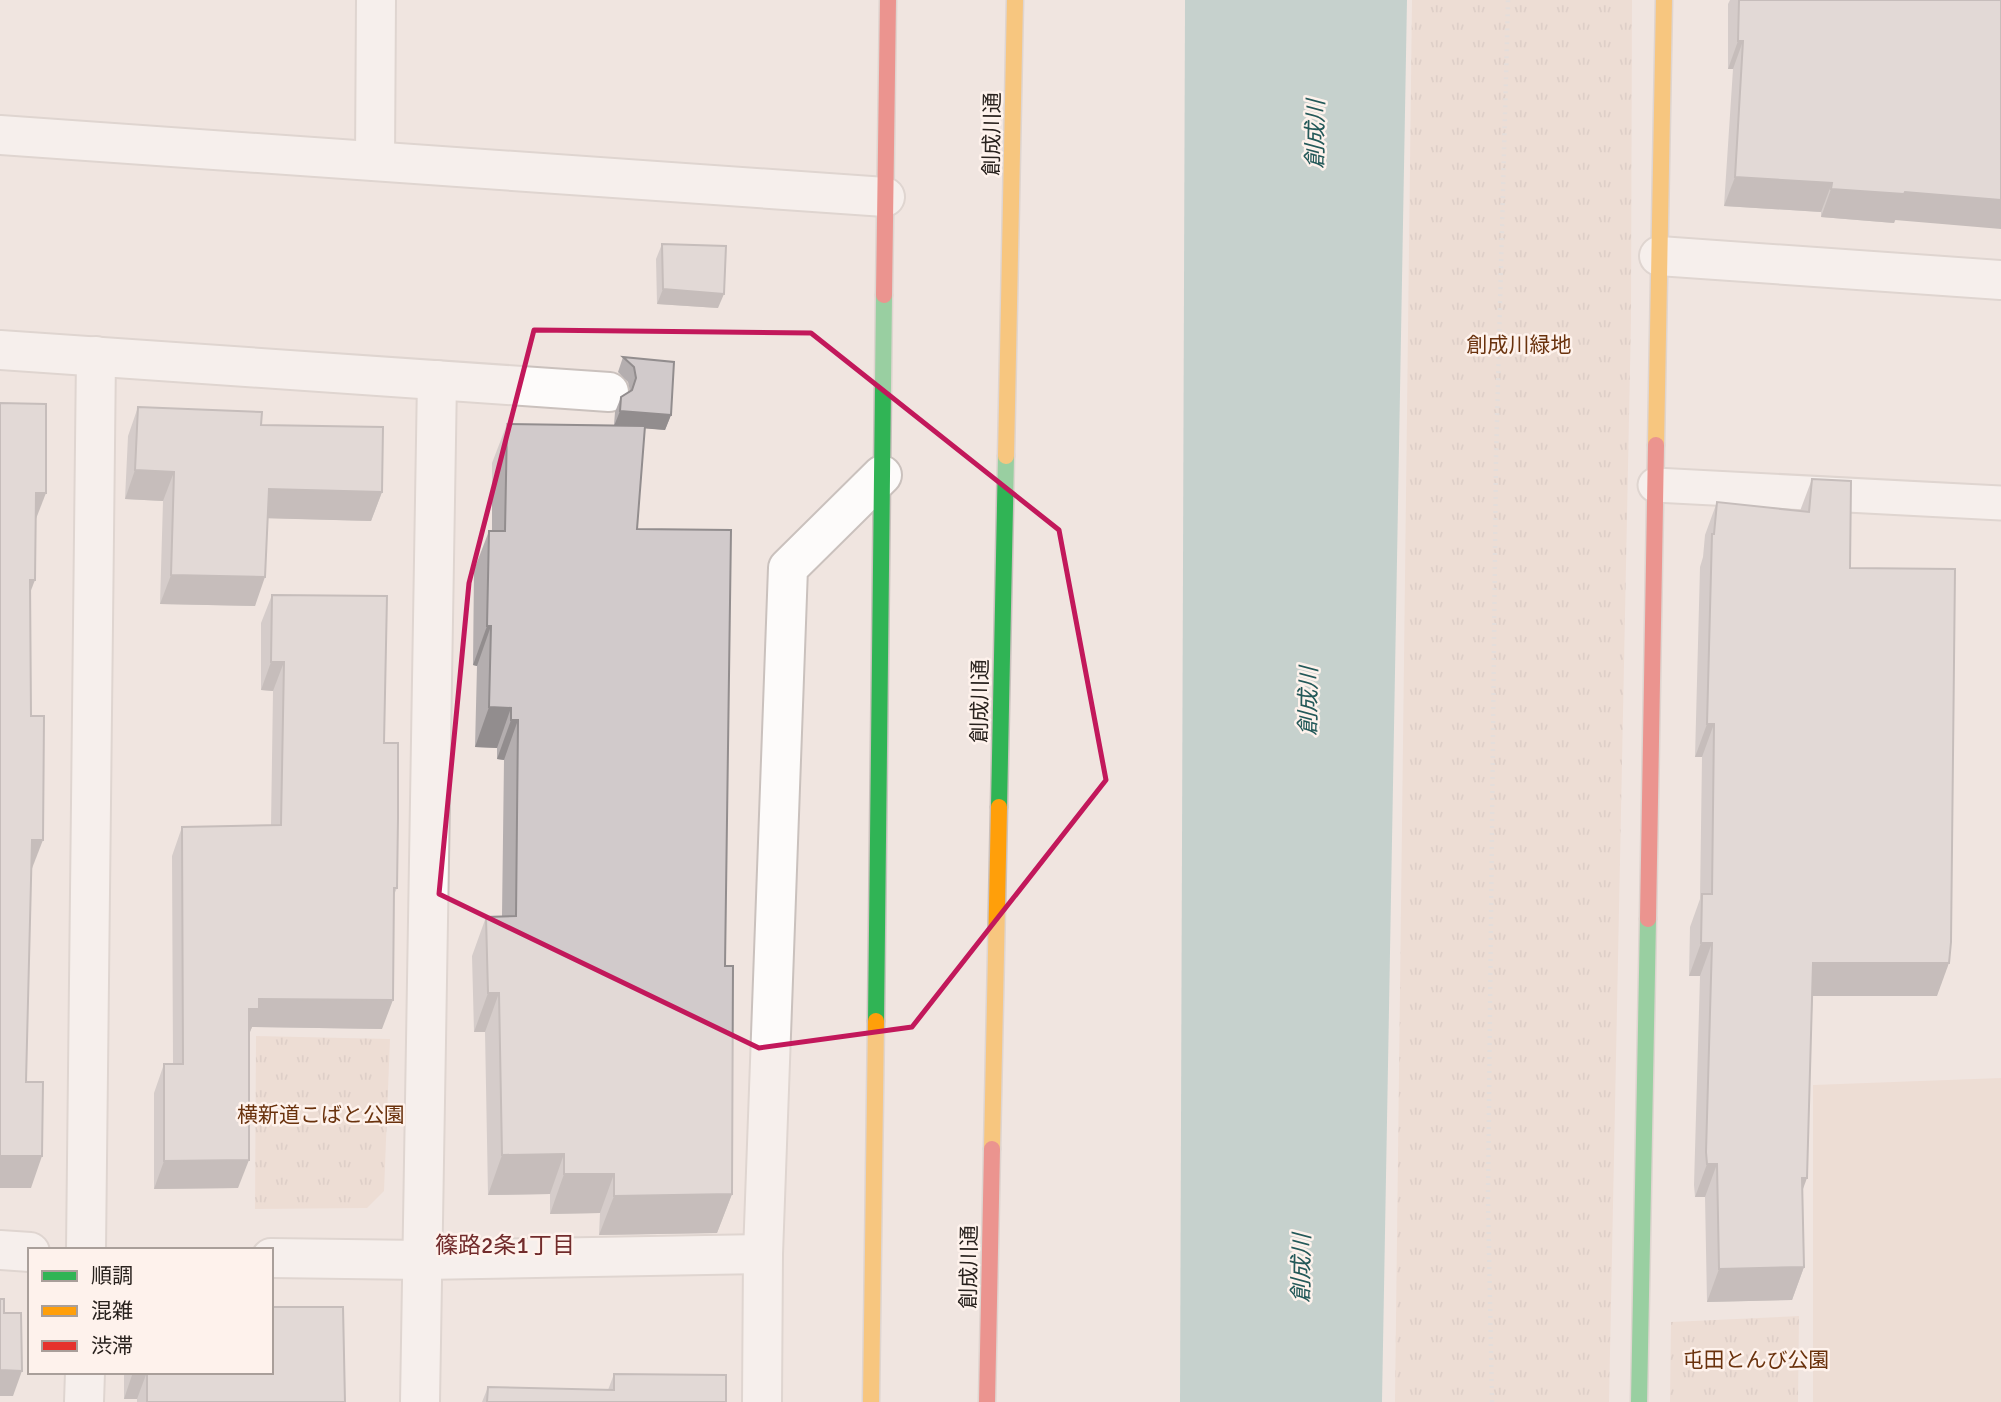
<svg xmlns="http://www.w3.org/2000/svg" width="2001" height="1402" font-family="Signika,'Noto Sans JP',sans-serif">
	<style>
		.green { fill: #e9d2c6 }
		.park { fill: url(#park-tufts) }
		.water { fill: #92b9b7 }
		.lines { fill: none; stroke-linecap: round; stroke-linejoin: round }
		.lane-casing { stroke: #cac1bd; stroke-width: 37 }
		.street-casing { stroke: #cac1bd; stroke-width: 42 }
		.fast-casing { stroke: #cac1bd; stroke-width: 19 }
		.slow-casing { stroke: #cac1bd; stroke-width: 19 }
		.jam-casing { stroke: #cac1bd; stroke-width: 19 }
		.path { stroke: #d6d3d2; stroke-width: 4.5; stroke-dasharray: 2 5; stroke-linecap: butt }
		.lane { stroke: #fdfbfa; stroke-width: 33 }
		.street { stroke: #fdfbfa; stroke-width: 38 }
		.fast { stroke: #30b455; stroke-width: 16 }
		.slow { stroke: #ff9f0a; stroke-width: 16 }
		.jam { stroke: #e5322d; stroke-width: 16 }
		.wall { fill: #b4aeaf }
		.shaded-wall { fill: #928d8e }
		.building { fill: #d1cacb; stroke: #928d8e; stroke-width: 2 }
		.marked { fill: none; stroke: #c2185b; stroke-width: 5; stroke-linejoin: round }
		.labels { text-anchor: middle; stroke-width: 5; stroke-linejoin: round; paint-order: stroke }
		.street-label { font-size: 21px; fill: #29221e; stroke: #fef2ec }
		.park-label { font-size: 21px; fill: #6a320d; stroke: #fef2ec }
		.water-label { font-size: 23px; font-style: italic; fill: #245959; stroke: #fef2ec }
		.neighbourhood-label { font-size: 23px; fill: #722c2c; stroke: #fef2ec }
	</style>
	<defs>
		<pattern id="park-tufts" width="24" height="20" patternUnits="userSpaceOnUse" patternTransform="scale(1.75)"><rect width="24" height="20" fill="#e9d2c6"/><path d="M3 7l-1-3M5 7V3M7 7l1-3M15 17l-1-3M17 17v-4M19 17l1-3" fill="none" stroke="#c8b4aa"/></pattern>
	</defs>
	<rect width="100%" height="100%" fill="#f0e5e0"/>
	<polygon class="green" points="2001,1078 2001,1402 1813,1402 1813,1085"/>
	<g class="park">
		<polygon points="1412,0 1632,0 1631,320 1609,1402 1395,1402"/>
		<polygon points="256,1036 390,1039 384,1191 367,1208 255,1209"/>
		<polygon points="1799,1316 1798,1402 1670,1402 1671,1322"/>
	</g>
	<polygon class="water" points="1185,0 1407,0 1382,1402 1180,1402"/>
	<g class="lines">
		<defs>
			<polyline id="lane" points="1655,485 2001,503"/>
			<g id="street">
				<polyline points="0,135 885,197"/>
				<polyline points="375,161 376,0"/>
				<polyline points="1659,256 2001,280"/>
				<polyline points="0,350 609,392"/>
				<polyline points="0,1250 30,1252"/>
				<polyline points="86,1250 96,356"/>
				<polyline points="271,1258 422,1260 763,1254"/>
				<polyline points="84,1402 85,1372"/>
				<polyline points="420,1402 437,380"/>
				<polyline points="762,1402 763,1254 788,568 882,475"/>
			</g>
			<g id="fast">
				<polyline points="999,807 1006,456"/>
				<polyline points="876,1021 884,295"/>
				<polyline points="1639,1402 1648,919"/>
			</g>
			<g id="slow">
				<polyline points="1656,445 1664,0"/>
				<polyline points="1006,456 1015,0"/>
				<polyline points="992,1149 999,807"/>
				<polyline points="871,1402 876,1021"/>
			</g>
			<g id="jam">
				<polyline points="884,295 888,0"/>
				<polyline points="1648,919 1656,445"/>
				<polyline points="987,1402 992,1149"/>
			</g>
		</defs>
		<use href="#lane" class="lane-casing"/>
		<use href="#street" class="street-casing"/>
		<use href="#fast" class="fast-casing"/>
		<use href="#slow" class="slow-casing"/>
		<use href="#jam" class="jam-casing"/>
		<polyline class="path" points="1492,1402 1488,1198 1496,459 1508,0"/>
		<use href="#lane" class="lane"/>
		<use href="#street" class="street"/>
		<use href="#fast" class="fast"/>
		<use href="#slow" class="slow"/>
		<use href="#jam" class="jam"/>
	</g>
	<g class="wall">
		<polygon points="1730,0 2001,0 1894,223 1821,217 1821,212 1724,206 1733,69 1728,69 1728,4"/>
		<polygon points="662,244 718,308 657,304 656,259"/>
		<polygon points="623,357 674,362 671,415 665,430 645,428 637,529 725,966 732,1194 717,1233 599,1235 600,1213 550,1214 550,1194 488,1195 485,1032 474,1032 472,956 486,917 502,916 504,760 497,759 497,748 475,747 477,666 473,665 474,570 489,531 492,531 492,463 507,424 614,425 615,412 621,397 630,391 628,382 618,372"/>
		<polygon points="138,407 261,425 382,492 371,521 268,518 255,606 160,604 163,501 125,499 128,436"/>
		<polygon points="1812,479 1850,568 1937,996 1813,996 1802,1191 1804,1267 1792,1300 1707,1302 1705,1197 1695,1197 1694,1185 1700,976 1689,976 1690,927 1700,899 1702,757 1695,757 1700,567 1703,557 1705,535 1717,502 1800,511"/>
		<polygon points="272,595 384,743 397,888 393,897 382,1029 252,1027 249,1034 238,1188 154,1189 154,1093 164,1064 173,1064 172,856 182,827 271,826 273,691 261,690 261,623"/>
		<polygon points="124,1372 271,1372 345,1402 137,1402 137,1399 124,1399"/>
		<polygon points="614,1374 726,1402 482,1402 488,1387 608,1390"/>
	</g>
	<g class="shaded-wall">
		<polygon points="1738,41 1743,41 1733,69 1728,69"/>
		<polygon points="1735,177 1832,183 1821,212 1724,206"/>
		<polygon points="1831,189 1905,192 2001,200 2001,229 1895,220 1894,223 1821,217"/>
		<polygon points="663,289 724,294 718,308 657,304"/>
		<polygon points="620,411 671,415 665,430 614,426"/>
		<polygon points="135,470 174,472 163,501 125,499"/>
		<polygon points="269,489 382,492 371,521 258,518"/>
		<polygon points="36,493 46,493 34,524"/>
		<polygon points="171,575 265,577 255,606 160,604"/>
		<polygon points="30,580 35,580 23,611"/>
		<polygon points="487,626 491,626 477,666 473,665"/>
		<polygon points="271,662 284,662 273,691 261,690"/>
		<polygon points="489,707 511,708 497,748 475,747"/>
		<polygon points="511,720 518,720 504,760 497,759"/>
		<polygon points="1707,724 1714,724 1702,757 1695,757"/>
		<polygon points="32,840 43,840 31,871"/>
		<polygon points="1701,943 1712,943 1700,976 1689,976"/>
		<polygon points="1813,963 1949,963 1937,996 1801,996"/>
		<polygon points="488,993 499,993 485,1032 474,1032"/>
		<polygon points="259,999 393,1000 382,1029 252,1027 248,1037 249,1009"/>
		<polygon points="564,1154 550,1194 488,1195 502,1155"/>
		<polygon points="0,1156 42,1156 31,1188 0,1188"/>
		<polygon points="249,1160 238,1188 154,1189 164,1161"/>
		<polygon points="1707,1164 1717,1164 1705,1197 1695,1197"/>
		<polygon points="564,1174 614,1174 600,1213 550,1214"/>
		<polygon points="1802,1178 1807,1178 1795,1211"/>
		<polygon points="732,1194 717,1233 599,1235 614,1196"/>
		<polygon points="1804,1267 1792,1300 1707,1302 1719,1269"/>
		<polygon points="0,1370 22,1371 13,1396 0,1396"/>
		<polygon points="133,1372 147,1372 137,1399 124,1399"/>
	</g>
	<g class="building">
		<polygon points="1739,0 2001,0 2001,200 1905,192 1904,194 1831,189 1832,183 1735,177 1743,41 1738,41"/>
		<polygon points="662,244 726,246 724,294 663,289"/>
		<polygon points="623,357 674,362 671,415 620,411 621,397 632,390 636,378 634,367"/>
		<polygon points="0,403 46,404 46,493 36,493 35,580 30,580 31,716 44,716 43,840 32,840 26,1082 43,1082 42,1156 0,1156"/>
		<polygon points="138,407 262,412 261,425 383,427 382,492 269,489 265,577 171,575 174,472 135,470"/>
		<polygon points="507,424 645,426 637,529 731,530 725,966 733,966 732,1194 614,1196 614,1174 564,1174 564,1154 502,1155 499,993 488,993 486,917 516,916 518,720 511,720 511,708 489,707 491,626 487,626 489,531 505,531"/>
		<polygon points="1812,479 1851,481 1850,568 1955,569 1951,942 1949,963 1813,963 1807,1178 1802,1178 1804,1267 1719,1269 1717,1164 1707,1164 1706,1152 1712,943 1701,943 1702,894 1712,894 1714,724 1707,724 1712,534 1714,534 1717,502 1809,512"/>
		<polygon points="272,595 387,596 384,743 398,743 398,818 397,888 394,888 393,1000 259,999 259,1009 249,1009 249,1160 164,1161 164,1064 183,1064 182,827 281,825 284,662 271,662"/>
		<polygon points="0,1299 4,1299 4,1313 21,1313 22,1371 0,1370"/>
		<polygon points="271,1307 343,1307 345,1402 147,1402 147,1372 271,1372"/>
		<polygon points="614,1374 726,1375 726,1402 487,1402 488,1387 614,1390"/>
	</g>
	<path d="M0 0H2001V1402H0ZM 534,330 L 811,333 L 1059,530 L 1106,780 L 912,1027 L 759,1048 L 439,894 L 469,583 Z" fill="#f0e5e0" fill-opacity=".55" fill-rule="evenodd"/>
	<path class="marked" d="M 534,330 L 811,333 L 1059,530 L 1106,780 L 912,1027 L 759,1048 L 439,894 L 469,583 Z"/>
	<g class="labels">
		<g class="street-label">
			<text transform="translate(992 134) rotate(-89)" y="7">創成川通</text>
			<text transform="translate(980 701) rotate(-89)" y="7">創成川通</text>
			<text transform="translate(969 1267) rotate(-89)" y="7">創成川通</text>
		</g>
		<g class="park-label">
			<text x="1519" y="352">創成川緑地</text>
			<text x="321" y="1122">横新道こばと公園</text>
			<text x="1756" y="1367">屯田とんび公園</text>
		</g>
		<g class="water-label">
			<text transform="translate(1315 134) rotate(-89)" y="8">創成川</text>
			<text transform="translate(1308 701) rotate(-89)" y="8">創成川</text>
			<text transform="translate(1301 1268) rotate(-89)" y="8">創成川</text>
		</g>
		<g class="neighbourhood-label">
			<text x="505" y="1253">篠路2条1丁目</text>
		</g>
	</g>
	<rect x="28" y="1248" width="245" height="126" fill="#fef2ec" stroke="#a99f9a" stroke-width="2"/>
	<rect x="42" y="1271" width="35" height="10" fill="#30b455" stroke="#a99f9a" stroke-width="2"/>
	<text x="91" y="1283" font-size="21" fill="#29221e">順調</text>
	<rect x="42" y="1306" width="35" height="10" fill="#ff9f0a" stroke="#a99f9a" stroke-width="2"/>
	<text x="91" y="1318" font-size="21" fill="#29221e">混雑</text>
	<rect x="42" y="1341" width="35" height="10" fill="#e5322d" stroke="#a99f9a" stroke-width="2"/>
	<text x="91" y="1353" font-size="21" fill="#29221e">渋滞</text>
</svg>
